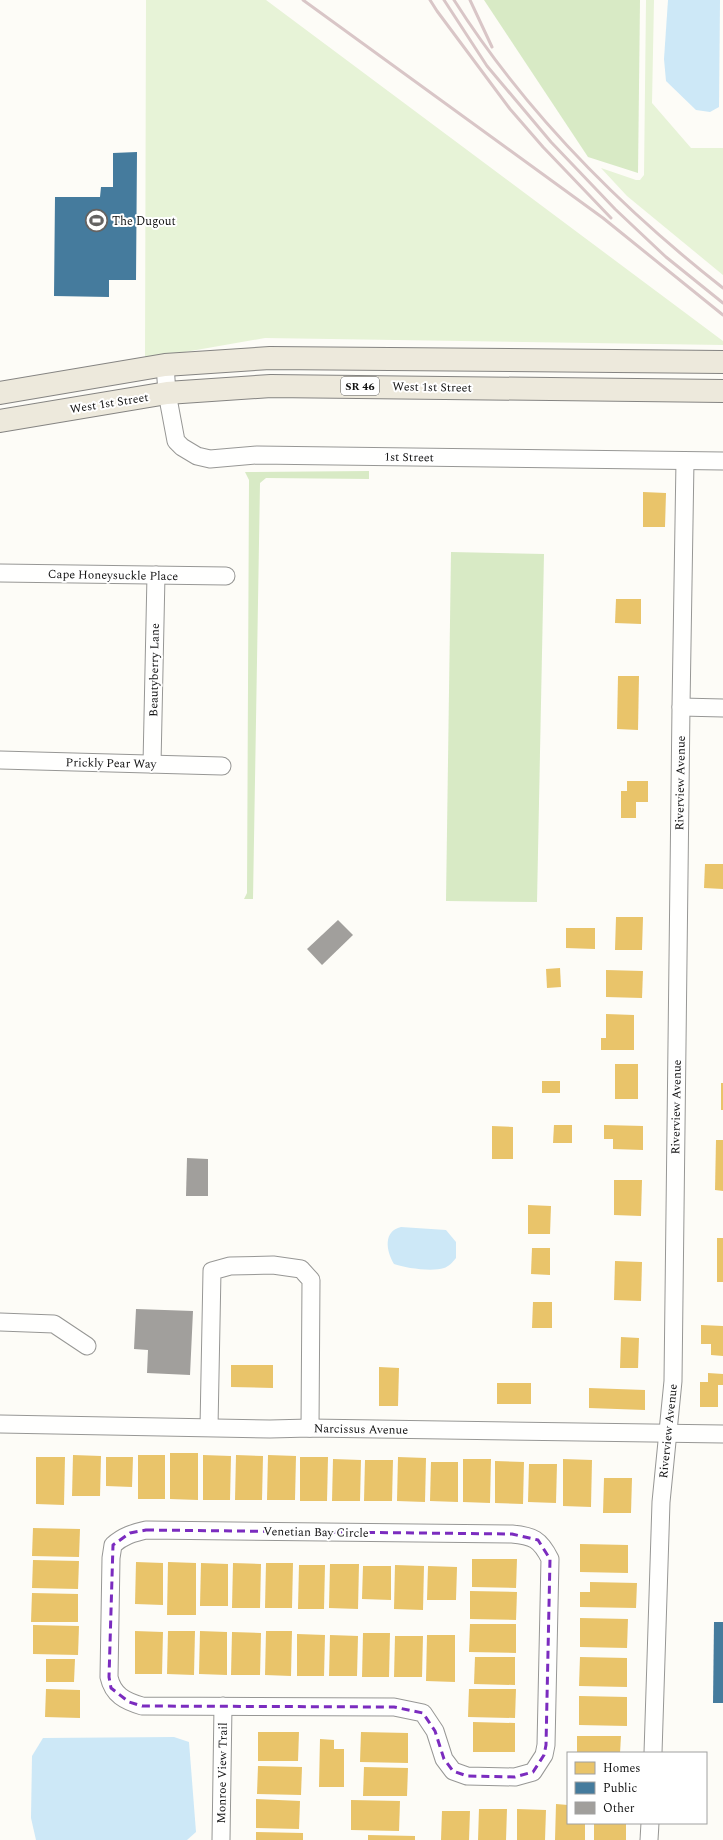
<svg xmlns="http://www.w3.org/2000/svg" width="723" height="1840" font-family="Spectral,serif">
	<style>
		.green { fill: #e7f3d7 }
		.forest { fill: #d8eac5 }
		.water { fill: #cde8f7 }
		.homes { fill: #e9c46a }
		.public { fill: #457b9d }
		.building { fill: #a19f9c }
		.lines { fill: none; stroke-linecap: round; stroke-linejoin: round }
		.minor-casing { stroke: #979795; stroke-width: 19 }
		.major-casing { stroke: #858482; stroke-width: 24 }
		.minor { stroke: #fffffe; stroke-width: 17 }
		.major { stroke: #ede9dc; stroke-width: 22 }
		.rail { stroke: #d9c6c7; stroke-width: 3 }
		.marked { fill: none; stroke: #7b2cbf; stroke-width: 3; stroke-dasharray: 8 5; stroke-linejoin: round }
		.labels { text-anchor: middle; stroke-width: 4; stroke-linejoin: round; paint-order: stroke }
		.shield { fill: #fff; stroke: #585858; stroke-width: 1 }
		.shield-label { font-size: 11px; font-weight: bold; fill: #111 }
		.poi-label { font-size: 12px; fill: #111; stroke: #fff; text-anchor: start }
		.street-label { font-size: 12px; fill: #111; stroke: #fff }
	</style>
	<rect width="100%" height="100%" fill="#fdfcf7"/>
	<g class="green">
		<polygon points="146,0 266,0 723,341 723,345 265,338 145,359"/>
		<polygon points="646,0 654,0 652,103 691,148 723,148 723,275 627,196 601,168 636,180 640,180 644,175"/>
	</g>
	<g class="forest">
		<polygon points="484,0 640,0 638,173 588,157"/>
		<polygon points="369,471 369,479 266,478 260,483 253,899 244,899 247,893 249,480 245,472"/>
		<polygon points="451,552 544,554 537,902 446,901"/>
	</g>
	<g class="water">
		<polygon points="668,0 720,0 719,107 710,112 696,110 666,81 664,59"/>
		<path d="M 401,1227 L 446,1230 L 456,1242 L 456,1258 C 453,1262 448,1267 444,1268 C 432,1272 405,1268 394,1264 C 386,1251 383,1231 401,1227 Z"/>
		<polygon points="174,1737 189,1742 196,1832 187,1840 36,1840 31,1818 32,1756 43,1738"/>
	</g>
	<g class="homes">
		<polygon points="643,492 666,493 665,527 643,527"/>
		<polygon points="616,599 641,599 641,624 615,623"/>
		<polygon points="618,676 639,676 638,730 617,729"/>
		<polygon points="627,781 648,781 648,802 636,802 636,818 621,818 621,791 627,791"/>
		<polygon points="705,864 723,864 723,889 704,888"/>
		<polygon points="616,917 643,917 642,950 615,950"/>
		<polygon points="566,928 595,928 595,949 566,948"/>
		<polygon points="560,968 561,987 547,988 546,969"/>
		<polygon points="606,970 643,971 642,998 606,997"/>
		<polygon points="606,1014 634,1015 634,1050 601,1050 601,1038 606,1038"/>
		<rect x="615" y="1064" width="23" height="35"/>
		<rect x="542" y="1081" width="18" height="12"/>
		<rect x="721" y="1083" width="2" height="27"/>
		<polygon points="554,1125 572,1125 572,1143 553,1143"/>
		<polygon points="604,1125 643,1126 643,1150 613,1149 613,1139 604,1139"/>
		<polygon points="492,1126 513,1127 513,1159 492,1159"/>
		<polygon points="716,1140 723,1140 723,1191 715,1190"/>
		<polygon points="614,1180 642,1180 641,1216 614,1215"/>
		<polygon points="528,1205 551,1206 550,1234 528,1234"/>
		<rect x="717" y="1238" width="6" height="44"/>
		<polygon points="532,1248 550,1248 550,1275 531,1274"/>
		<polygon points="615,1261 642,1262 641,1301 614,1300"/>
		<polygon points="533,1302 552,1302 552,1328 532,1328"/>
		<polygon points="701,1325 723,1326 723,1356 711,1355 711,1344 701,1344"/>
		<polygon points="621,1337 639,1338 638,1368 620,1368"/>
		<polygon points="231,1365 273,1365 273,1388 231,1387"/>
		<polygon points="379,1367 399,1368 398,1406 379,1406"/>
		<polygon points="708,1373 723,1374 723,1385 718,1385 718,1407 700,1407 700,1382 708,1382"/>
		<rect x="497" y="1383" width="34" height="21"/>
		<polygon points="589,1388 645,1390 645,1410 589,1408"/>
		<polygon points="170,1453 198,1453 198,1500 170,1499"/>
		<polygon points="73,1455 101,1456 100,1496 72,1496"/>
		<rect x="138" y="1455" width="27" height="44"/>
		<polygon points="203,1455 231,1456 230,1500 203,1500"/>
		<polygon points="236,1455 263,1456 262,1500 235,1500"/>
		<polygon points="268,1455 296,1456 295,1500 267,1500"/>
		<polygon points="36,1457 65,1457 64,1505 36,1504"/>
		<polygon points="106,1457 133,1457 132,1487 106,1486"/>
		<polygon points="300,1457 328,1457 327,1501 300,1501"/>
		<polygon points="398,1457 426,1458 425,1502 397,1501"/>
		<polygon points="333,1459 361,1460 360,1501 332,1501"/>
		<polygon points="463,1459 491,1459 490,1503 463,1502"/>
		<polygon points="563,1459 592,1460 591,1507 563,1506"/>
		<polygon points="365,1460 393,1460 392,1501 364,1501"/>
		<polygon points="495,1461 524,1462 523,1504 495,1503"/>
		<polygon points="431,1462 458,1462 458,1502 430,1501"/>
		<polygon points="529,1464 557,1464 556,1503 528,1502"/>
		<polygon points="604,1478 632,1478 631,1513 603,1513"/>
		<polygon points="33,1528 80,1529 79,1557 32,1556"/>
		<polygon points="580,1544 628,1545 628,1573 580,1572"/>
		<polygon points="472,1559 517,1559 516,1588 472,1587"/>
		<polygon points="33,1560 79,1561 78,1589 32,1588"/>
		<polygon points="136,1562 163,1563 163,1605 135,1604"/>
		<polygon points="168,1562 196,1563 196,1615 167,1615"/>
		<polygon points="201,1563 228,1564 228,1606 200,1606"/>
		<polygon points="233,1563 261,1564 260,1608 232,1608"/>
		<polygon points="266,1563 293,1563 292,1608 265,1608"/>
		<polygon points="330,1564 359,1564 358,1609 329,1608"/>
		<polygon points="299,1565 325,1565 324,1609 298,1609"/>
		<polygon points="395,1565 424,1566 423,1610 394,1609"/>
		<polygon points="363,1566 391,1566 391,1600 362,1599"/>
		<polygon points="428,1566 457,1567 456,1600 427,1600"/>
		<polygon points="590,1582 637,1583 636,1608 580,1607 580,1592 590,1592"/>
		<polygon points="470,1591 517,1592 516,1620 470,1619"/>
		<polygon points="32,1593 78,1594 78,1622 31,1622"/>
		<polygon points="580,1618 628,1619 627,1648 580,1647"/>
		<polygon points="470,1624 516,1624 516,1653 469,1652"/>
		<polygon points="33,1625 79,1626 78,1655 33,1654"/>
		<polygon points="135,1631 163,1632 162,1674 135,1674"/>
		<polygon points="168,1631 195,1631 194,1675 167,1674"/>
		<polygon points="200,1631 227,1632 227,1675 199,1674"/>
		<polygon points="266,1631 292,1631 291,1676 265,1675"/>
		<polygon points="232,1632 261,1633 260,1675 231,1675"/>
		<polygon points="363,1633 390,1633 389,1677 362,1677"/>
		<polygon points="297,1634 325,1635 324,1676 297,1676"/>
		<polygon points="330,1635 358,1636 357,1676 329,1676"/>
		<polygon points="427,1635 455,1635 455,1682 426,1681"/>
		<polygon points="395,1636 423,1636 422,1677 394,1677"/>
		<polygon points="475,1657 515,1657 515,1685 474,1684"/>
		<polygon points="580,1657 627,1658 627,1687 579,1686"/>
		<polygon points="46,1659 75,1659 74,1682 46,1682"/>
		<polygon points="46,1689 80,1690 80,1718 45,1717"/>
		<polygon points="469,1689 516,1689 515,1718 468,1717"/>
		<polygon points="579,1696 627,1697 627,1726 579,1725"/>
		<polygon points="473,1722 515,1723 515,1752 473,1752"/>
		<polygon points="258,1732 299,1732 298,1761 258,1761"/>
		<polygon points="361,1732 408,1733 408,1763 360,1762"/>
		<polygon points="577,1736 621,1736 620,1753 577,1753"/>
		<polygon points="320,1739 334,1740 334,1749 344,1749 344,1787 319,1787"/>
		<polygon points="258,1766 302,1767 301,1795 257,1794"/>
		<polygon points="364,1767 408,1768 407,1796 363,1796"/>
		<polygon points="256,1799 300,1801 299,1829 256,1828"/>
		<polygon points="351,1800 400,1801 399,1831 351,1830"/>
		<polygon points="556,1804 568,1805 568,1823 585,1823 585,1840 555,1840"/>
		<polygon points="479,1809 507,1809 506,1840 478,1840"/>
		<polygon points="517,1809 546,1810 545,1840 517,1840"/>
		<polygon points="442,1811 470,1811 469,1840 441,1840"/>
		<rect x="594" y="1823" width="32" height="17"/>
		<polygon points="256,1832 303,1833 303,1840 256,1840"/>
		<polygon points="368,1835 415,1836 415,1840 368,1840"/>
	</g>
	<g class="public">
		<polygon points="137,152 136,280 109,280 109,297 54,296 55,197 100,197 101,187 113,187 113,153"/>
		<polygon points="714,1622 723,1622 723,1703 713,1703"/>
	</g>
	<g class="building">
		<polygon points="338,920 353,935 322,965 307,949"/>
		<polygon points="187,1158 208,1159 208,1196 186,1196"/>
		<polygon points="136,1309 193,1311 190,1375 147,1373 148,1350 134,1349"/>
	</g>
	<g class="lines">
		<defs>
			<g id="minor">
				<polyline points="165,365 167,393 176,441 182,447 197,456 210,459 257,455 723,461"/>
				<polyline points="0,573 226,576"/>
				<polyline points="681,707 723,708"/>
				<polyline points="0,760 222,766"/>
				<polyline points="152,764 156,575"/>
				<polyline points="0,1322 54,1324 87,1346"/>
				<polyline points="0,1424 270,1429 310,1428 723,1434"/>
				<polyline points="209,1427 212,1271 230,1266 273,1265 301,1269 311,1280 310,1428"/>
				<path d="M 146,1530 L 512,1534 C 533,1536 540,1539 550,1559 L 546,1745 L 544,1755 L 533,1772 L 515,1777 L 467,1776 L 453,1771 L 444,1759 L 435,1731 L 423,1713 L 394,1707 L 142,1706 C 125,1701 113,1695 109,1677 L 111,1558 L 113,1545 C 123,1536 133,1533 146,1530 Z"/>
				<polyline points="653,1753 661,1502 673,1381 681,707 685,461"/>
				<polyline points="221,1840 223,1706"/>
				<polyline points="649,1840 650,1823"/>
			</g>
			<g id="major">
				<polyline points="0,393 165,365 270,358 723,362"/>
				<polyline points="0,421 167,393 271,386 723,391"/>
			</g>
		</defs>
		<use href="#minor" class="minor-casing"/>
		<use href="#major" class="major-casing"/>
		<use href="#minor" class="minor"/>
		<use href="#major" class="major"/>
		<g class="rail">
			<polyline points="303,0 603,218 723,315"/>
			<polyline points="430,0 437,11 510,109 543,147 611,218"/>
			<polyline points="444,0 487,66 551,142 615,209 666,257 723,303"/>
			<path d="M 454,0 C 525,112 620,207 723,288"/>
			<polyline points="470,0 492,47"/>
		</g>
	</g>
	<path class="marked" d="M 146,1530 L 512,1534 L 538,1540 L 550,1559 L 546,1745 L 544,1755 L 533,1772 L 515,1777 L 467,1776 L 453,1771 L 444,1759 L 435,1731 L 423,1713 L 394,1707 L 142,1706 L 129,1702 L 111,1688 L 109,1677 L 113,1545 L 130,1533 Z"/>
	<defs>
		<symbol id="stadium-ring" viewBox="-11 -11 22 22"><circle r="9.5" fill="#fff" stroke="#646362" stroke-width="1.5"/><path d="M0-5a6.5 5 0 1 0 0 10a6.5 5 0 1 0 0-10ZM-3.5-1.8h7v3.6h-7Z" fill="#646362"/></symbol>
	</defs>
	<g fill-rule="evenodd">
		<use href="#stadium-ring" x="84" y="208" width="25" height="25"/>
	</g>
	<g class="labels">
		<rect class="shield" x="341" y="377" width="38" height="18" rx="3"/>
		<g class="shield-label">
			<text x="360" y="390">SR 46</text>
		</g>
		<g class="poi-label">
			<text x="112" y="225">The Dugout</text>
		</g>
		<g class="street-label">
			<text transform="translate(432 387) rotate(1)" y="4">West 1st Street</text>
			<text transform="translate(109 403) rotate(-9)" y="4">West 1st Street</text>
			<text transform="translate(409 457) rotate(1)" y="4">1st Street</text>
			<text transform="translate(113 575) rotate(1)" y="4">Cape Honeysuckle Place</text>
			<text transform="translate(154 670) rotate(-89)" y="4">Beautyberry Lane</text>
			<text transform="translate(111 763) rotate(1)" y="4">Prickly Pear Way</text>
			<text transform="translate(680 783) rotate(-89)" y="4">Riverview Avenue</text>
			<text transform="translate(676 1107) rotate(-89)" y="4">Riverview Avenue</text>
			<text transform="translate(361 1429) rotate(1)" y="4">Narcissus Avenue</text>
			<text transform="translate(668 1431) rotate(-84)" y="4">Riverview Avenue</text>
			<text transform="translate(316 1532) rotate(1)" y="4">Venetian Bay Circle</text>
			<text transform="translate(222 1773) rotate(-89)" y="4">Monroe View Trail</text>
		</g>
	</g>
	<rect x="567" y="1752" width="140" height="72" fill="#ffffff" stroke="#a0a0a0"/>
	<rect x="575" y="1762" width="20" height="12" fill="#e9c46a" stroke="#a0a0a0"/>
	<text x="603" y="1772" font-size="12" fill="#111111">Homes</text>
	<rect x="575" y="1782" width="20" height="12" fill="#457b9d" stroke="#a0a0a0"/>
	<text x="603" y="1792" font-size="12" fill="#111111">Public</text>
	<rect x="575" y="1802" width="20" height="12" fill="#a19f9c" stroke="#a0a0a0"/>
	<text x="603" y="1812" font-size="12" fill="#111111">Other</text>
</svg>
